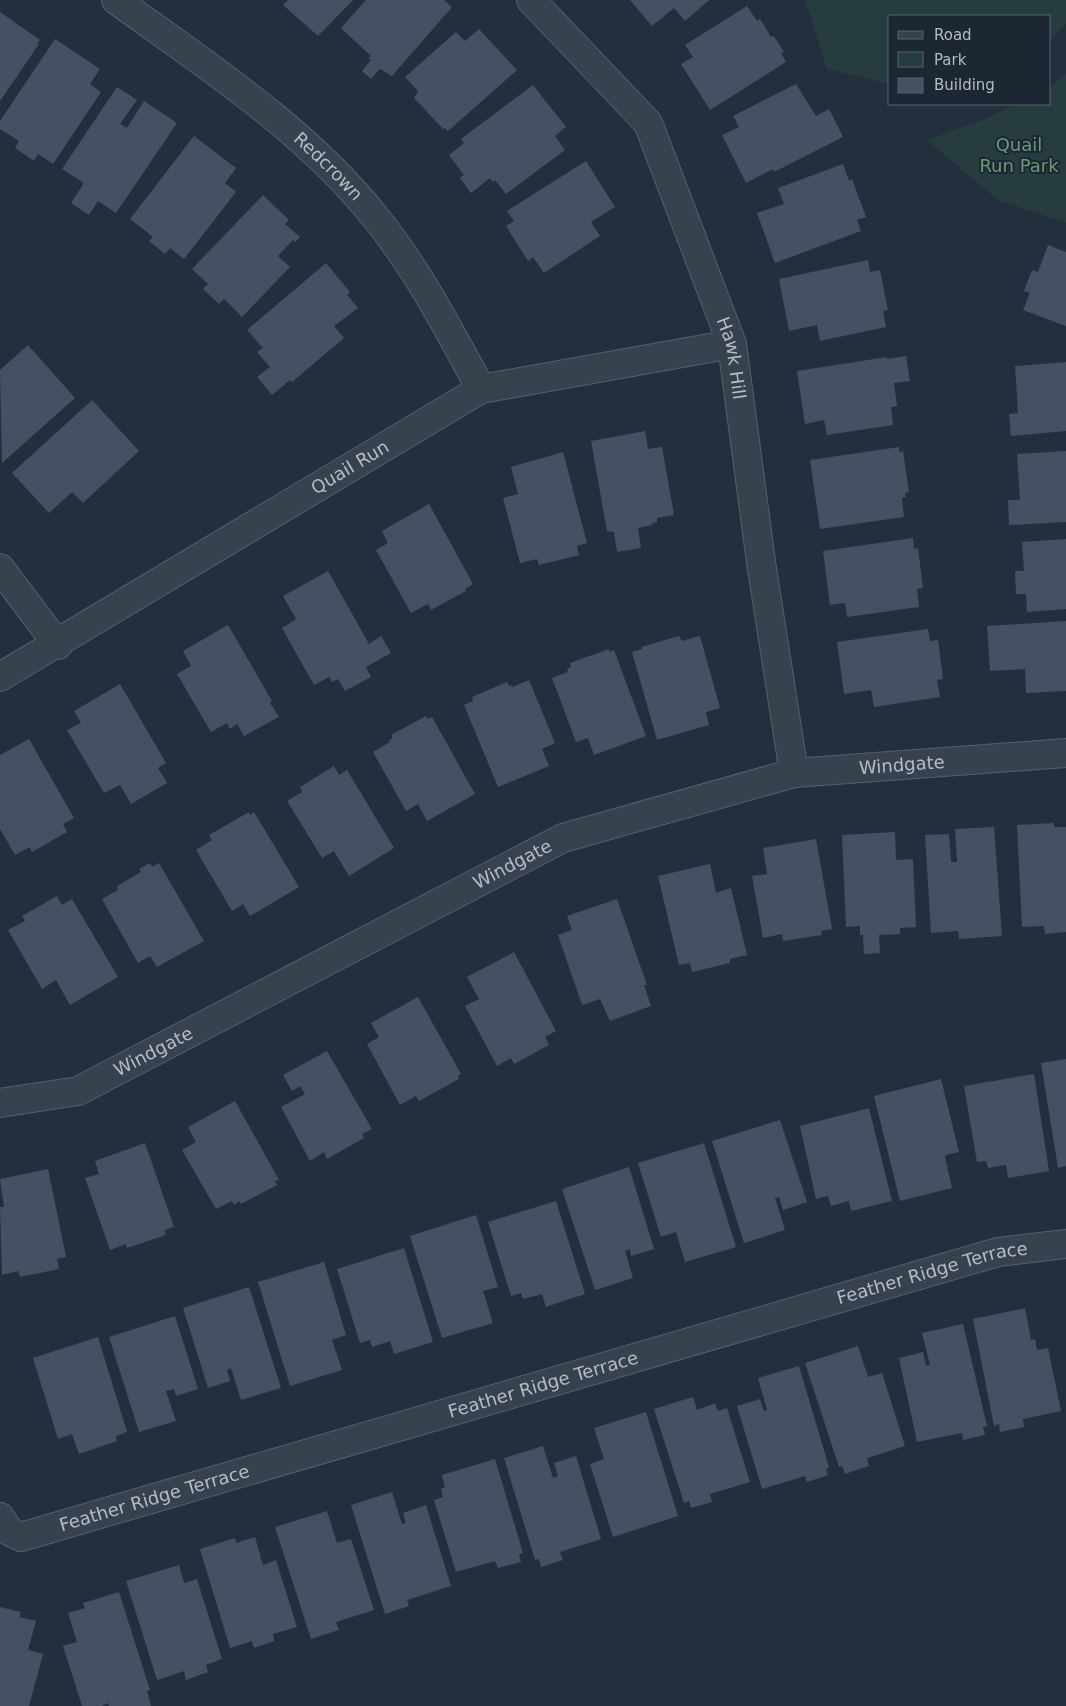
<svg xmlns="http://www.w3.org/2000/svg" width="1066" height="1706" font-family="'DejaVu Sans',sans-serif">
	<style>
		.green { fill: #263c3f }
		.building { fill: #455162 }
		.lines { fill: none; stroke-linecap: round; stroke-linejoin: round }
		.minor-casing { stroke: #565f6c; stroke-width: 30 }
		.minor { stroke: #38414e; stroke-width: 28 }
		.labels { text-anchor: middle; stroke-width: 4; stroke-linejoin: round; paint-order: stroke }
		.park-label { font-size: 18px; fill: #6b9a76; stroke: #1d2633 }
		.street-label { font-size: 18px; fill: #b4bcc9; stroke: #1d2633 }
	</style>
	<rect width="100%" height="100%" fill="#242f3e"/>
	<g class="green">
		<polygon points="805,0 1066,0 1066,24 1050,40 1050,16 890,16 890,84 827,69"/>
		<polygon points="1066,73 1066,223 998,200 927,140 985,119 1015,104 1050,104 1050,87"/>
	</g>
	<g class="building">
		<polygon points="288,0 353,0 318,36 283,5"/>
		<polygon points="366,0 444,0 452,7 392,76 380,69 371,79 362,71 371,60 368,58 371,56 341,28"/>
		<polygon points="630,0 709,0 685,21 674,8 652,26"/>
		<polygon points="747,6 757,21 760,19 771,37 774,36 784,52 781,53 786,62 710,110 681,64 693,57 685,45"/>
		<polygon points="0,12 40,40 37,43 39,44 0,101"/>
		<polygon points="479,29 517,70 448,131 445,128 443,129 414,98 418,91 405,77 456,32 465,41"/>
		<polygon points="55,39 100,69 90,84 101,92 53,164 38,154 34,161 15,148 19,141 0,129 0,121"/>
		<polygon points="796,84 816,116 829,109 843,137 774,172 773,169 746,183 722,135 739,127 733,116"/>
		<polygon points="533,85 566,127 555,136 565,150 506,194 495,180 493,182 490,178 471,193 460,178 464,175 449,155 464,143 461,139"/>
		<polygon points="117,87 137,100 120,124 127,128 144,101 177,123 116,213 98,201 89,215 71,203 84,183 62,169"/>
		<polygon points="194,136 236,168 225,183 236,192 184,259 170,248 165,254 149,241 153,237 130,219"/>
		<polygon points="586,161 615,207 591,222 600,236 544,273 533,257 528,261 506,226 514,221 507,211"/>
		<polygon points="843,164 849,181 852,179 866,217 857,220 861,231 775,263 757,213 784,204 778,188"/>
		<polygon points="263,195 289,220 285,224 300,237 295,242 293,240 278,256 290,267 242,317 224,299 219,304 203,289 208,284 192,269"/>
		<polygon points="1048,245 1066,252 1066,326 1023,310 1030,293 1024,291 1032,270 1038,272"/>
		<polygon points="868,260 870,272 880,270 888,310 883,311 886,327 820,341 817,325 789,331 779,279"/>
		<polygon points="326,263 350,292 347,295 358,308 334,326 344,338 292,382 290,380 272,395 257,377 270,367 257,352 263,348 247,330"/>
		<polygon points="28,345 75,398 2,463 0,370"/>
		<polygon points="906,356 910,381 894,383 897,406 891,407 893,425 827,435 824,420 805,424 797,371 887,357 887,359"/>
		<polygon points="1066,362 1066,431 1011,436 1009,414 1018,413 1015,366"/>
		<polygon points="92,400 139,451 83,503 72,492 49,513 12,473"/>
		<polygon points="645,431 648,449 662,447 674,515 657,518 657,522 652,523 652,525 638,528 641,548 617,552 614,532 607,531 591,441"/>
		<polygon points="899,447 899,452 903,451 909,492 905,493 906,497 902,498 904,517 820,529 810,460"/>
		<polygon points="1066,451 1066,522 1009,525 1008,500 1020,500 1017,454"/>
		<polygon points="563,452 587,543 577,546 579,555 539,565 537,559 520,563 503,498 518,494 511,467"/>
		<polygon points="429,504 473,584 465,589 466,591 431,610 428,604 411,613 376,550 388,543 382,531"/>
		<polygon points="913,538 914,549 918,548 923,588 917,589 919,607 847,617 845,603 830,605 823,551"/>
		<polygon points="1066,539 1066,609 1027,612 1026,594 1016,594 1015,571 1024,571 1022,542"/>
		<polygon points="328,571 369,644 381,636 391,653 366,667 371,677 345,691 338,679 332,682 329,677 314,685 282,628 296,619 283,596"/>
		<polygon points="1066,621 1066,691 1026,693 1025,669 990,671 987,626"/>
		<polygon points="228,625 272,701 270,703 279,717 244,736 237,724 230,729 227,723 211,732 177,674 191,666 183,651"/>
		<polygon points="928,629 930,641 938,640 943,679 937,680 940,697 874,707 871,690 844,694 837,642"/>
		<polygon points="679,636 682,641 700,636 720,708 706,712 709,725 657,740 632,652 642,649 641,647"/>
		<polygon points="609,649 610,652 614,650 646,736 594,755 588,738 576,742 552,678 568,672 567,669 571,667 570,663"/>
		<polygon points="529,680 555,743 542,749 549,766 498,787 464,705 473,701 472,697 507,682 509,686 511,685 512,687"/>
		<polygon points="120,684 166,763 158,768 167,783 131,804 120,785 104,793 67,730 81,723 74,711"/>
		<polygon points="426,716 428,719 432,717 475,794 427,821 418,804 406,811 373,752 390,742 389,740 393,738 391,735"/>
		<polygon points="29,739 74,818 63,824 67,832 32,852 30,847 15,855 0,829 0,755"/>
		<polygon points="334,766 339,775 347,770 394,848 349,876 334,851 322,858 287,801 302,792 300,787"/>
		<polygon points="249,812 250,815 254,812 299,887 250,916 243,904 232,911 196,850 212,840 209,835"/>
		<polygon points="1054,823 1054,827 1066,827 1066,932 1045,934 1044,926 1022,927 1017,825"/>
		<polygon points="994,827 1002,936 959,939 958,931 931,933 925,835 949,834 951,862 957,862 955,829"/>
		<polygon points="895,832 896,860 913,859 916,927 900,928 900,934 879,935 880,953 864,954 863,935 860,935 860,926 846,927 842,835"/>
		<polygon points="816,839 832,929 821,931 822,935 783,941 782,934 763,938 752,876 767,874 763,848"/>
		<polygon points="150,863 152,867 159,863 204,941 157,967 150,956 138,963 102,899 118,890 117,886 141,872 139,869"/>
		<polygon points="710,864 716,893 731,888 747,955 730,959 730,963 692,972 690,963 679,965 658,876"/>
		<polygon points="57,896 62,905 72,899 118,977 70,1005 56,980 42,989 8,930 25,921 22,916"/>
		<polygon points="617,899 647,985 644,985 651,1006 610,1021 600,999 582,1005 558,935 572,930 567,916"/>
		<polygon points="514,952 556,1031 545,1037 549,1045 514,1064 511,1058 497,1066 465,1006 479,999 467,977"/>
		<polygon points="418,997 461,1074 458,1076 459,1079 419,1101 416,1096 400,1105 367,1044 379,1037 371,1023"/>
		<polygon points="327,1051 372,1129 362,1134 364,1138 327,1159 324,1152 310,1161 281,1107 305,1094 300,1086 292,1091 283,1075"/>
		<polygon points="1066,1059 1066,1166 1058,1168 1041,1063"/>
		<polygon points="1034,1074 1049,1171 1008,1178 1006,1165 988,1168 986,1161 977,1162 964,1086"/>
		<polygon points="941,1079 959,1152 946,1155 945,1157 952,1188 900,1201 874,1096"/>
		<polygon points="235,1101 279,1180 275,1181 277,1185 241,1204 239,1201 234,1205 232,1201 216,1209 182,1150 196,1142 188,1127"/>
		<polygon points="869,1108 892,1201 851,1211 849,1201 831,1206 828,1196 816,1199 800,1126"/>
		<polygon points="780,1120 807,1202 783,1210 779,1197 775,1198 785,1230 744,1243 712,1141"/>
		<polygon points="145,1143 174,1227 164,1230 166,1235 127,1248 126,1244 110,1250 85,1178 99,1174 95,1161"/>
		<polygon points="704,1143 736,1247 685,1262 676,1232 661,1237 638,1163"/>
		<polygon points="629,1167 654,1249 631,1256 630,1249 625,1251 633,1278 595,1290 562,1189"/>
		<polygon points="48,1169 66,1257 57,1259 59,1269 20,1277 18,1271 2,1275 0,1207 4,1207 0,1179"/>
		<polygon points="556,1201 585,1294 546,1307 542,1294 523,1299 521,1293 511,1296 488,1222"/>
		<polygon points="476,1215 498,1287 483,1291 493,1323 442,1338 410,1236"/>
		<polygon points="404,1248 433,1342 394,1354 390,1341 372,1347 370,1340 360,1343 337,1269"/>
		<polygon points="324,1262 346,1335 332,1340 342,1370 290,1386 258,1282"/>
		<polygon points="249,1287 281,1388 241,1400 231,1368 227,1370 230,1381 208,1388 183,1308"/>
		<polygon points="1025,1308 1031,1340 1035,1339 1037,1350 1048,1348 1061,1411 1023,1419 1024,1427 1000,1432 999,1424 994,1426 973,1319"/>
		<polygon points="175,1316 198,1389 176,1396 174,1389 166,1391 176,1421 139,1432 109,1337"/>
		<polygon points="963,1324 987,1426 983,1427 985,1435 963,1440 962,1433 917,1442 899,1358 923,1352 926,1366 930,1365 922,1333"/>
		<polygon points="98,1337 127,1432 116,1436 117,1441 79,1454 72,1434 58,1439 33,1358"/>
		<polygon points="858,1346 868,1377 882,1373 905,1446 867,1458 869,1466 845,1474 842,1466 839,1467 805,1363"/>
		<polygon points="799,1366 829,1467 826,1469 828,1475 807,1482 805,1476 762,1489 737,1406 760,1399 764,1411 767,1410 758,1378"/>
		<polygon points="693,1397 697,1410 715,1403 718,1411 727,1408 750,1482 710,1494 712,1502 691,1508 689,1501 684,1503 654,1409"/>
		<polygon points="646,1412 678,1516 613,1537 590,1464 604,1459 594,1428"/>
		<polygon points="543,1446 553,1478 558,1476 554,1463 576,1456 601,1539 560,1552 563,1560 541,1567 539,1559 535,1560 504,1458"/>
		<polygon points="495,1459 523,1553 519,1554 521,1562 498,1568 495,1561 456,1572 434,1500 443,1497 441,1489 445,1487 442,1475"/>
		<polygon points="392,1492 402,1524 406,1523 403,1513 426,1505 451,1586 407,1600 409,1606 385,1614 351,1505"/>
		<polygon points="327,1511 337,1543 351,1539 374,1610 336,1622 339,1630 311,1639 275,1527"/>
		<polygon points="255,1537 263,1565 276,1560 297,1627 273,1634 274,1641 254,1648 252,1641 230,1648 200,1549 235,1538 236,1543"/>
		<polygon points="179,1565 184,1583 197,1579 222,1659 206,1665 208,1672 186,1680 184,1671 157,1680 126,1581"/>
		<polygon points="119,1592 150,1690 147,1691 151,1706 109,1706 108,1703 101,1706 82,1706 63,1646 77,1642 68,1613 85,1608 83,1603"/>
		<polygon points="0,1607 21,1612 19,1617 36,1621 28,1650 43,1654 29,1706 0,1706"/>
	</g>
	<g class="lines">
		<defs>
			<g id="minor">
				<path id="s1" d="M 116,0 C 206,65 306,130 376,218 C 418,270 449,330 481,389"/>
				<path id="s2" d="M 531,0 L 648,123 L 732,344 L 761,562 L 794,773"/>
				<polyline points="0,568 58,645"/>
				<path id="s3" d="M 0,677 L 481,389 L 732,344"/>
				<path id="s4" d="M 0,1103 L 78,1091 L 563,838 L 794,773 L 1066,753"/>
				<path id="s5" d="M 0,1517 L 9,1531 L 21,1537 L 998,1252 L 1066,1244"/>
			</g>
		</defs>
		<use href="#minor" class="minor-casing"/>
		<use href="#minor" class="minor"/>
	</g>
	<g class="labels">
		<g class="park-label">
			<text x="1019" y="151">Quail<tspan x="1019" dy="21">Run Park</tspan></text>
		</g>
		<g class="street-label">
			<text dy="6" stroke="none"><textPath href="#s1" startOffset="270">Redcrown</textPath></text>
			<text dy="6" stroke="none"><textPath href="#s2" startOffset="420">Hawk Hill</textPath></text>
			<text dy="6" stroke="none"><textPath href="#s3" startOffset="408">Quail Run</textPath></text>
			<text dy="6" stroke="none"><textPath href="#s4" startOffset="974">Windgate</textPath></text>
			<text dy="6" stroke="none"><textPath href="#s4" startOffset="569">Windgate</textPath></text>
			<text dy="6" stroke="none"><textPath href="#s4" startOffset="164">Windgate</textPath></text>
			<text dy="6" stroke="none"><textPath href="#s5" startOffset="979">Feather Ridge Terrace</textPath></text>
			<text dy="6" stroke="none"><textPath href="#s5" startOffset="574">Feather Ridge Terrace</textPath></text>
			<text dy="6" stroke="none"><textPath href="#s5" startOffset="169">Feather Ridge Terrace</textPath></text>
		</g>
	</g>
	<rect x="888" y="15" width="162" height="90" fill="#1d2633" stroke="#59626f"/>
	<rect x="898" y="31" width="25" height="8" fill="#38414e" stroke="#59626f"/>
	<text x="934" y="40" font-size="15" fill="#b4bcc9">Road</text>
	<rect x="898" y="52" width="25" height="15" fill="#263c3f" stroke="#59626f"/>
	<text x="934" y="65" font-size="15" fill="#b4bcc9">Park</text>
	<rect x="898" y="78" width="25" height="15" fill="#455162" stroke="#59626f"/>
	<text x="934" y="90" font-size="15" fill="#b4bcc9">Building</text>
</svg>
